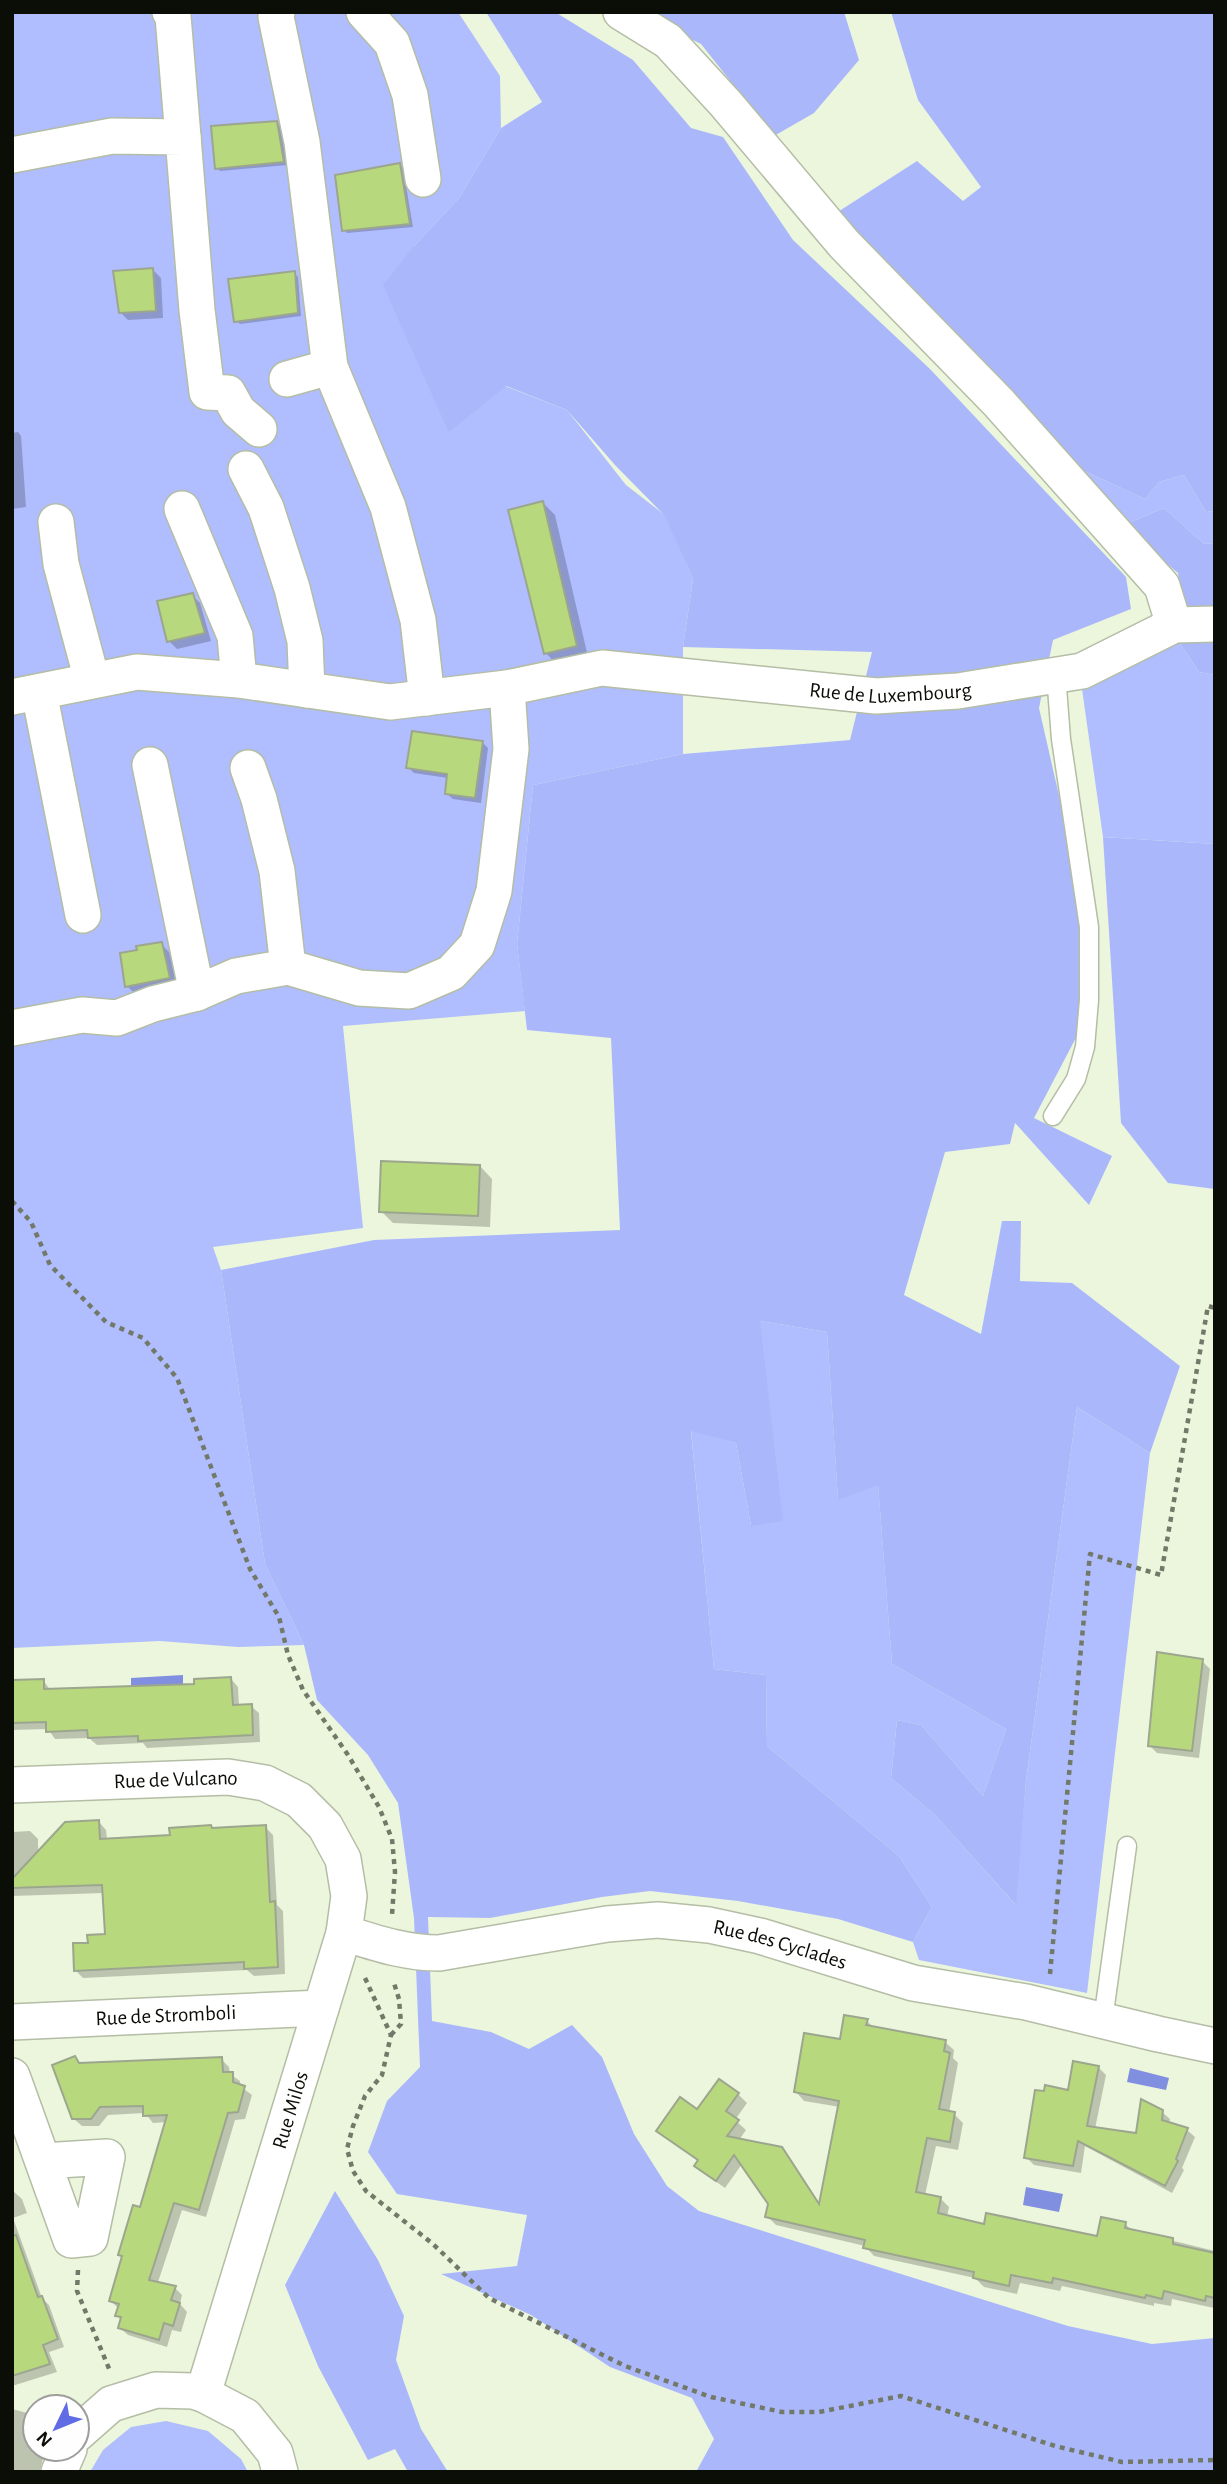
<svg xmlns="http://www.w3.org/2000/svg" width="1227" height="2484" font-family="'Alegreya Sans',sans-serif">
	<style>
		.green { fill: #b0bdfe }
		.forest { fill: #aab8fb }
		.water { fill: #808fe0 }
		.shadow { fill: #0003 }
		.building { fill: #b8d87e; stroke: #9ca68e; stroke-width: 2 }
		.lines { fill: none; stroke-linecap: round; stroke-linejoin: round }
		.lane-casing { stroke: #b4bda5; stroke-width: 21 }
		.street-casing { stroke: #b4bda5; stroke-width: 38 }
		.path { stroke: #737969; stroke-width: 4.5; stroke-dasharray: 5 5; stroke-linecap: butt }
		.lane { stroke: #fff; stroke-width: 18 }
		.street { stroke: #fff; stroke-width: 35 }
		.labels { text-anchor: middle; stroke-width: 7; stroke-linejoin: round; paint-order: stroke }
		.street-label { font-size: 21px; fill: #0b0e06; stroke: #fefefe }
	</style>
	<rect width="100%" height="100%" fill="#ecf6dc"/>
	<g class="green">
		<polygon points="12,12 458,12 500,76 501,128 459,198 414,246 450,432 505,386 567,410 626,485 666,516 693,579 683,647 683,754 533,785 517,944 525,1011 343,1026 363,1228 213,1247 221,1270 265,1564 304,1645 238,1647 160,1641 12,1648"/>
		<polygon points="1080,469 1145,499 1159,482 1184,475 1206,512 1215,511 1215,543 1204,544 1164,508 1121,526"/>
		<polygon points="1177,639 1199,672 1215,675 1215,844 1103,837 1082,689"/>
		<polygon points="760,1321 827,1332 838,1499 878,1484 892,1664 1006,1729 983,1796 921,1725 897,1720 891,1778 934,1814 1015,1904 1026,1781 1077,1407 1150,1453 1087,1993 919,1960 913,1942 932,1907 899,1856 767,1746 766,1675 714,1669 691,1430 736,1443 751,1526"/>
		<polygon points="166,2421 208,2431 241,2459 248,2472 90,2472 103,2450 131,2427"/>
	</g>
	<g class="forest">
		<polygon points="486,12 555,12 633,60 691,128 723,137 793,240 930,369 1126,577 1131,609 1053,640 1039,708 1076,870 1084,968 1080,1030 1034,1118 1112,1156 1089,1205 1015,1123 1010,1144 945,1152 904,1295 981,1334 1002,1221 1021,1221 1020,1281 1072,1283 1180,1366 1150,1453 1077,1407 1026,1781 1016,1905 934,1814 891,1778 897,1720 921,1725 983,1796 1006,1729 892,1664 878,1485 838,1500 827,1332 760,1321 783,1521 751,1526 736,1443 691,1431 714,1669 766,1675 767,1746 899,1856 932,1907 913,1942 838,1919 738,1901 650,1891 602,1897 490,1918 428,1917 432,2021 491,2032 529,2049 572,2025 602,2057 634,2134 667,2186 699,2211 1068,2326 1152,2344 1215,2338 1215,2472 696,2472 714,2439 692,2398 610,2367 531,2315 441,2274 517,2266 527,2215 397,2194 368,2152 387,2101 420,2067 414,1918 398,1803 368,1755 317,1700 304,1645 265,1564 221,1270 374,1240 620,1230 611,1038 527,1030 517,944 533,785 683,754 850,740 872,652 683,647 693,579 665,516 615,465 567,410 506,386 449,433 383,285 414,246 459,198 501,128 542,102"/>
		<polygon points="636,12 844,12 859,60 814,113 774,136 701,44"/>
		<polygon points="891,12 1215,12 1215,511 1206,512 1184,475 1159,482 1145,499 1080,469 833,215 917,161 963,201 981,187 918,100"/>
		<polygon points="1164,508 1204,544 1215,543 1215,610 1182,611 1178,573 1121,526"/>
		<polygon points="1215,637 1215,675 1199,672 1177,639"/>
		<polygon points="1103,837 1215,844 1215,1189 1168,1183 1121,1123"/>
		<polygon points="335,2191 378,2260 404,2316 396,2360 421,2429 448,2472 408,2472 395,2449 368,2460 318,2366 285,2285"/>
	</g>
	<g class="water">
		<polygon points="183,1675 183,1684 131,1686 131,1678"/>
		<polygon points="1130,2068 1169,2078 1166,2090 1127,2082"/>
		<polygon points="1026,2187 1063,2194 1059,2212 1023,2205"/>
	</g>
	<g class="shadow">
		<polygon points="276,122 280,126 287,165 220,171 217,168"/>
		<polygon points="399,165 403,168 413,227 347,233 344,230"/>
		<polygon points="153,270 161,278 163,318 128,320 120,312"/>
		<polygon points="294,273 298,277 301,316 240,324 236,321"/>
		<polygon points="18,432 21,436 26,507 12,509 12,433"/>
		<polygon points="543,503 555,515 588,657 557,665 546,653"/>
		<polygon points="192,595 200,603 211,641 177,649 169,641"/>
		<polygon points="482,742 488,748 481,803 453,799 446,793 448,778 414,773 408,767"/>
		<polygon points="161,944 169,952 177,985 135,994 127,986"/>
		<polygon points="480,1166 492,1179 490,1227 393,1223 381,1211"/>
		<polygon points="1202,1661 1210,1669 1199,1758 1157,1753 1149,1745"/>
		<polygon points="231,1679 238,1687 239,1706 251,1706 259,1713 260,1742 147,1748 143,1743 97,1745 89,1738 55,1739 48,1729 12,1730 12,1682 43,1680 51,1691 196,1686"/>
		<polygon points="99,1822 106,1830 107,1840 172,1837 213,1829 265,1827 273,1835 277,1905 283,1911 285,1974 254,1976 247,1970 83,1978 75,1970 89,1945 106,1935 104,1893 12,1896 12,1832 30,1831 38,1839 38,1853"/>
		<polygon points="867,2021 874,2028 945,2042 954,2050 953,2058 958,2063 949,2113 954,2114 963,2123 958,2150 936,2146 925,2195 940,2198 949,2207 947,2217 985,2226 1098,2238 1125,2224 1133,2231 1215,2251 1214,2308 1172,2299 1171,2306 1154,2303 1154,2306 1062,2286 1060,2291 1020,2283 1017,2294 984,2287 975,2278 874,2256 865,2246 776,2225 767,2216 770,2204 742,2164 725,2188 705,2174 696,2165 699,2162 658,2131 738,2094 747,2103 735,2120 746,2130 739,2140 781,2149 790,2158 820,2204 840,2107 804,2101 796,2092 842,2041"/>
		<polygon points="75,2058 81,2064 221,2059 229,2067 230,2074 240,2081 240,2086 252,2095 245,2119 235,2120 206,2217 182,2210 158,2282 175,2288 182,2295 180,2304 187,2312 181,2332 172,2330 167,2347 128,2335 120,2328 122,2320 117,2315 119,2309 111,2301 123,2258 120,2254 141,2209 167,2122 153,2123 145,2113 108,2115 99,2126 82,2126 74,2119"/>
		<polygon points="1098,2067 1106,2075 1095,2129 1138,2135 1162,2112 1170,2119 1169,2124 1187,2130 1195,2137 1182,2168 1184,2170 1172,2193 1085,2146 1081,2173 1034,2165 1026,2157 1070,2092"/>
		<polygon points="12,2190 22,2199 27,2213 13,2218 42,2298 49,2305 64,2347 49,2352 57,2372 12,2386"/>
		<polygon points="12,2409 35,2415 35,2449 45,2449 40,2472 12,2472"/>
	</g>
	<g class="building">
		<polygon points="277,121 284,162 215,169 211,126"/>
		<polygon points="400,163 410,224 342,231 335,175"/>
		<polygon points="153,268 156,311 119,313 113,271"/>
		<polygon points="295,271 298,313 234,322 228,279"/>
		<polygon points="543,501 577,646 544,654 508,510"/>
		<polygon points="193,593 205,633 167,642 157,601"/>
		<polygon points="412,731 483,741 475,798 445,794 447,774 406,768"/>
		<polygon points="162,942 170,978 125,987 120,953 137,950 136,946"/>
		<polygon points="381,1161 480,1165 478,1216 379,1212"/>
		<polygon points="1157,1652 1203,1659 1192,1751 1148,1746"/>
		<polygon points="231,1677 233,1705 252,1704 253,1735 138,1741 138,1736 88,1738 87,1730 46,1732 46,1722 12,1723 12,1680 44,1679 44,1689 194,1684 194,1679"/>
		<polygon points="99,1820 100,1839 170,1835 169,1828 211,1825 212,1828 266,1825 270,1902 275,1901 278,1967 244,1969 244,1962 74,1971 73,1943 88,1943 87,1935 105,1934 102,1885 12,1888 12,1879 65,1822"/>
		<polygon points="844,2015 868,2019 866,2025 946,2040 944,2051 950,2053 939,2109 955,2112 950,2142 927,2138 916,2192 941,2197 938,2213 984,2224 986,2213 1097,2236 1101,2217 1126,2222 1125,2228 1173,2238 1173,2244 1215,2253 1215,2298 1206,2296 1205,2301 1164,2291 1162,2299 1146,2295 1145,2298 1053,2278 1052,2283 1011,2275 1009,2286 973,2278 974,2272 863,2248 865,2240 765,2217 768,2204 734,2155 716,2181 694,2166 698,2160 656,2131 680,2097 697,2109 719,2079 739,2093 726,2111 739,2120 727,2136 782,2147 819,2204 839,2101 794,2092 804,2033 840,2039"/>
		<polygon points="75,2056 79,2063 222,2057 223,2072 233,2072 233,2082 245,2086 238,2112 228,2113 199,2210 174,2203 149,2280 176,2286 171,2300 180,2303 173,2326 164,2323 159,2340 118,2328 121,2317 115,2316 119,2304 109,2301 122,2256 118,2255 133,2205 140,2207 167,2115 143,2116 143,2106 100,2107 91,2119 72,2119 52,2065"/>
		<polygon points="1073,2061 1099,2066 1087,2126 1136,2133 1141,2099 1163,2110 1162,2120 1188,2128 1176,2159 1178,2161 1165,2186 1078,2141 1073,2166 1024,2158 1035,2090 1044,2091 1045,2085 1068,2090"/>
		<polygon points="16,2235 38,2297 42,2296 58,2339 43,2345 50,2364 12,2376 12,2236"/>
	</g>
	<g class="lines">
		<defs>
			<g id="lane">
				<polyline points="1053,1116 1076,1079 1085,1047 1089,1000 1089,927 1061,739 1056,675"/>
				<polyline points="1103,2020 1127,1846"/>
			</g>
			<g id="street">
				<polyline points="170,12 173,16 183,137"/>
				<polyline points="277,12 276,17 302,142 330,367 388,507 418,620 427,698"/>
				<polyline points="364,12 392,43 410,95 423,179"/>
				<polyline points="621,12 668,41 726,104 844,244 999,403 1162,586 1174,625"/>
				<polyline points="12,155 112,136 183,137 197,310 207,392 228,393 238,411 259,429"/>
				<polyline points="287,379 330,367"/>
				<polyline points="246,469 266,508 292,588 305,641 307,690"/>
				<polyline points="182,509 235,636 239,680"/>
				<polyline points="56,522 61,564 92,680"/>
				<polyline points="39,692 83,915"/>
				<path id="s1" d="M 12,697 L 137,672 L 239,680 L 390,702 L 507,688 L 602,668 L 876,696 L 958,691 L 1082,671 L 1174,625 L 1215,624"/>
				<polyline points="150,765 197,993"/>
				<polyline points="288,967 359,988 409,991 451,973 477,945 494,891 511,749 507,688"/>
				<polyline points="12,1028 82,1015 117,1018 153,1004 197,993 236,976 288,967 277,871 259,799 248,768"/>
				<path id="s2" d="M 12,1785 L 228,1777 L 265,1783 L 299,1800 L 325,1826 L 343,1859 L 349,1896 L 344,1933 L 203,2394"/>
				<path id="s3" d="M 344,1933 C 376,1943 405,1953 439,1953 L 607,1924 L 658,1920 L 709,1925 L 760,1936 L 913,1983 L 1026,2002 L 1158,2034 L 1215,2046"/>
				<path id="s4" d="M 12,2022 L 321,2008"/>
				<polyline points="12,2076 71,2240 90,2238 107,2157 43,2161"/>
				<polyline points="77,2434 111,2404 156,2390 193,2391 203,2394 245,2416 275,2453 280,2472"/>
				<polyline points="59,2472 69,2449"/>
			</g>
		</defs>
		<use href="#lane" class="lane-casing"/>
		<use href="#street" class="street-casing"/>
		<g class="path">
			<polyline points="12,1201 31,1222 50,1265 106,1322 143,1338 177,1378 250,1569 279,1617 288,1655 303,1690 348,1755 379,1807 392,1839 395,1872 392,1915"/>
			<polyline points="1050,1974 1090,1554 1161,1575 1208,1306 1215,1308"/>
			<polyline points="365,1978 391,2035 382,2075 365,2096 353,2126 347,2149 353,2171 366,2191 433,2244 489,2298 625,2366 711,2397 782,2412 819,2412 901,2396 1055,2446 1122,2462 1215,2460"/>
			<polyline points="391,2035 401,2024 399,1999 393,1980"/>
			<polyline points="78,2270 77,2291 110,2371"/>
		</g>
		<use href="#lane" class="lane"/>
		<use href="#street" class="street"/>
	</g>
	<g class="labels">
		<g class="street-label">
			<text dy="7" stroke="none"><textPath href="#s1" startOffset="887">Rue de Luxembourg</textPath></text>
			<text dy="7" stroke="none"><textPath href="#s2" startOffset="164">Rue de Vulcano</textPath></text>
			<text dy="7" stroke="none"><textPath href="#s3" startOffset="444">Rue des Cyclades</textPath></text>
			<text dy="7" stroke="none"><textPath href="#s4" startOffset="154">Rue de Stromboli</textPath></text>
			<text transform="translate(290 2110) rotate(-73)" y="7">Rue Milos</text>
		</g>
	</g>
	<rect width="1227" height="2484" fill="none" stroke="#0b0e06" stroke-width="28"/>
	<g transform="translate(56 2428) rotate(227)"><circle r="33" fill="#fefefe" stroke="#9d9e9b" stroke-width="2"/>
	<path d="M0-5L12 26L0 18L-12 26Z" fill="#606ce4"/>
	<text y="-10" font-size="19" font-weight="bold" text-anchor="middle" fill="#0b0e06">N</text>
	</g>
</svg>
